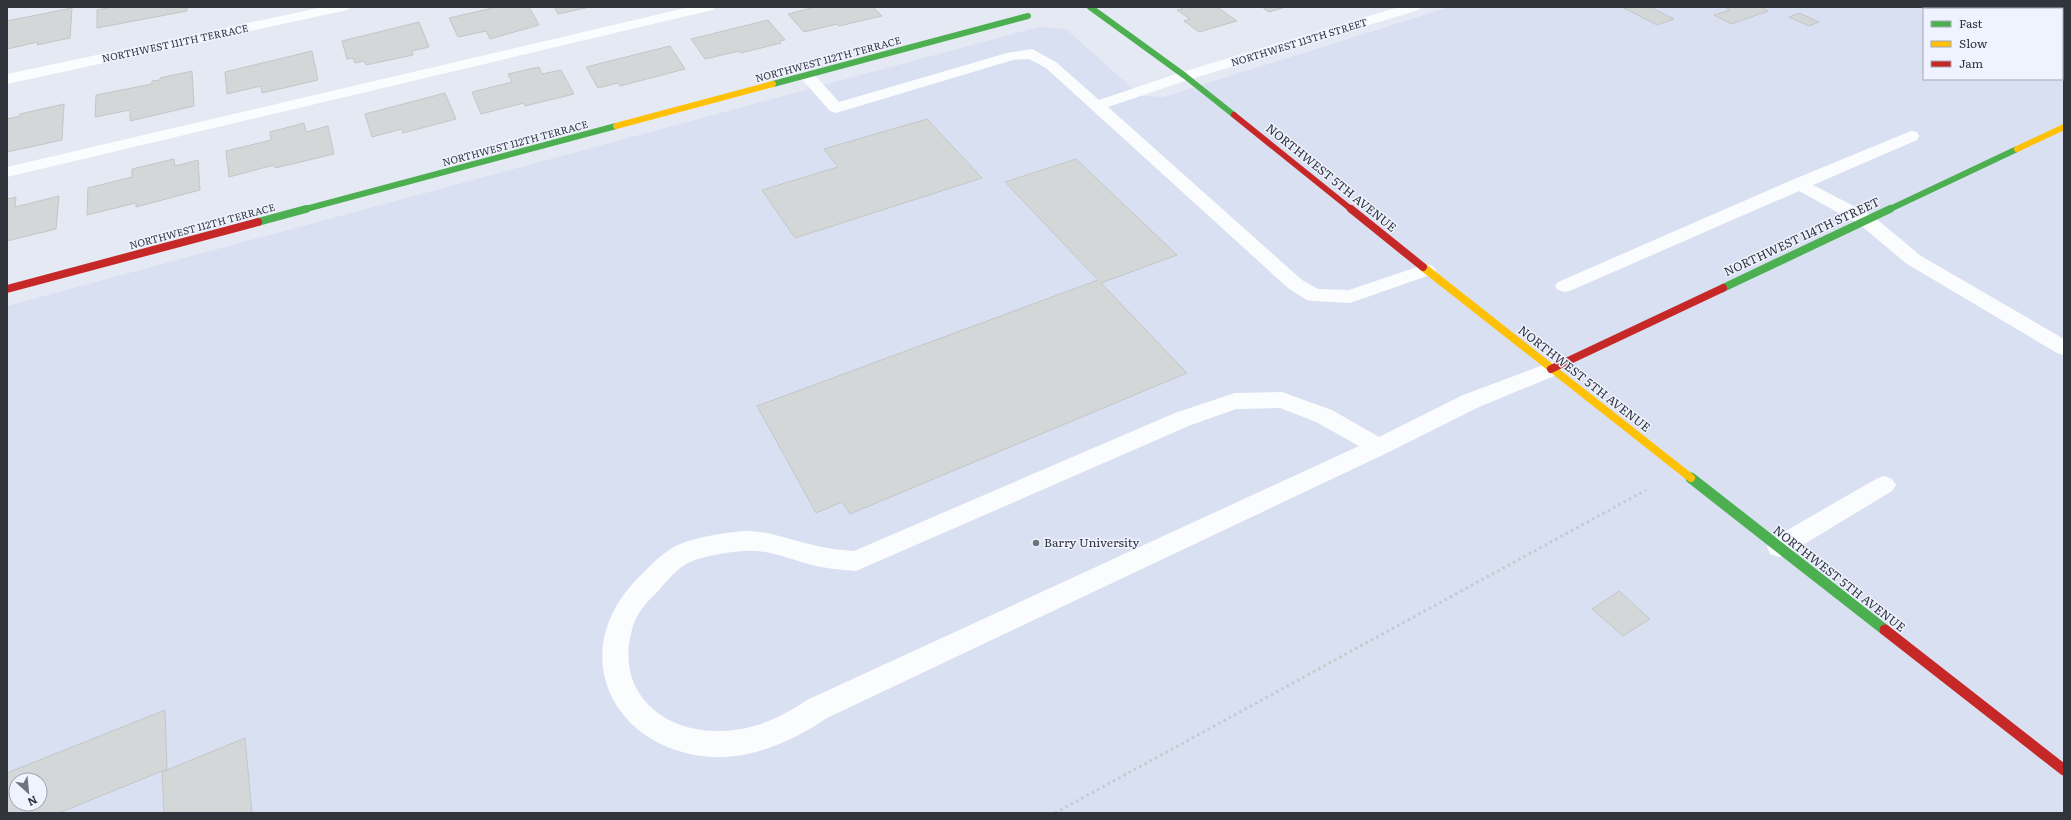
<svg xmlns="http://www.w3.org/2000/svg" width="2071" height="820" font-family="Literata,serif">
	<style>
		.built { fill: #d9e0f2; fill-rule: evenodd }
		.building { fill: #d4d7d8; stroke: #c4c6c7; fill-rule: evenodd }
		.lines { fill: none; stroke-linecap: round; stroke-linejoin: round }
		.path { stroke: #c8c9cc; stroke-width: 3; stroke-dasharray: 2.5 3.5; stroke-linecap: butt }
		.lane { fill: #fbfcfd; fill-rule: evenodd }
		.street { fill: #fbfcfd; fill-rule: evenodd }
		.fast-far2 { stroke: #4caf50; stroke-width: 6 }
		.fast-far1 { stroke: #4caf50; stroke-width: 8 }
		.fast { stroke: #4caf50; stroke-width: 11 }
		.slow-far1 { stroke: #ffc107; stroke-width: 6 }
		.slow { stroke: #ffc107; stroke-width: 8 }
		.jam-far2 { stroke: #c62828; stroke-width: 6 }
		.jam-far1 { stroke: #c62828; stroke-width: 8 }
		.jam { stroke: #c62828; stroke-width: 11 }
		.poi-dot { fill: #70737b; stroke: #eff3ff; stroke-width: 1.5 }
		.labels { text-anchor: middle; stroke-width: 3; stroke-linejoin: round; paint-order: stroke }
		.far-street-label { font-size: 10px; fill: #31343b; stroke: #eff3ff }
		.street-label { font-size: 12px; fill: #31343b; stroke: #eff3ff }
		.poi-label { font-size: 12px; fill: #31343b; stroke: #eff3ff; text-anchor: start }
	</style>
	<rect width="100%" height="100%" fill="#e5e9f3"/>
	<path class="built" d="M 1450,7 L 2064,7 L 2064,813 L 7,813 L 7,306 L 1038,27 L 1066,29 L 1141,96 L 1163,97 ZM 1924,9 L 2062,9 L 2062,79 L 1924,79 ZM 16,780 L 40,780 L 40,804 L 16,804 Z"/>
	<g class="building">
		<polygon points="112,7 187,7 187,11 97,28 97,10"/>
		<polygon points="497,7 529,7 539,25 490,39 486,31 458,37 449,18"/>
		<polygon points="554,7 590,7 558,14"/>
		<polygon points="815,7 873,7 882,16 839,26 837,24 804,32 788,14"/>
		<polygon points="1180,7 1217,7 1237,21 1199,32 1184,21 1190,19 1177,10 1183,9"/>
		<polygon points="1262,7 1286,7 1269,12"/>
		<polygon points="1622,7 1650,7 1674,19 1657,25"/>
		<polygon points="1724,7 1762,7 1761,7 1768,11 1731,24 1714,15 1730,10"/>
		<polygon points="72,8 70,38 37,45 38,42 7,49 7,21"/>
		<polygon points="1799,13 1819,22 1809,26 1789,17"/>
		<polygon points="768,20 785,40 779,41 781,43 741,53 739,51 705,59 691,39"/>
		<polygon points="419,22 429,47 412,51 413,55 366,65 364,61 355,63 353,58 347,59 342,41"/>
		<polygon points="670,46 685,69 620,86 618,83 598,88 586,67"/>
		<polygon points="312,51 318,80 262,93 261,86 227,94 225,72"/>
		<polygon points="539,67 542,74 561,70 574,94 525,106 524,103 481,114 472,92 512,82 508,74"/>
		<polygon points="192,71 194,106 130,121 130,110 95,117 96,95 152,84 152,81 160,80 160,78"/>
		<polygon points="445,93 456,119 403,133 402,129 372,137 365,114"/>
		<polygon points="64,104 62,140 7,152 7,119 20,116 20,114"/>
		<polygon points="927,119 982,178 795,238 762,190 838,167 824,149"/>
		<polygon points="304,123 306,132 328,126 334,154 275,168 274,165 229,177 226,151 271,140 270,132"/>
		<polygon points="174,159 175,166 198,160 200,190 136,207 136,203 87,215 88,188 132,177 132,169"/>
		<polygon points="1076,159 1177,255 1101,283 1187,373 850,514 842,502 816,513 757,406 1098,280 1005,182"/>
		<polygon points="59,196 56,229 7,241 7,199 16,197 15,207"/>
		<polygon points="1619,591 1650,619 1623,636 1592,609"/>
		<path d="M 165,710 L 167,769 L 59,813 L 7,813 L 7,773 ZM 16,780 L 40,780 L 40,804 L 16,804 Z"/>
		<polygon points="245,738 252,813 164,813 162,772"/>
	</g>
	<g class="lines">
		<polyline class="path" points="1055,813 1646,490"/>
		<g class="lane">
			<polygon points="690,7 715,7 713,10 708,11 7,177 7,167"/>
			<polygon points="1032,49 1056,62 1099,100 1179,73 1191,73 1193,76 1191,79 1108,107 1302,280 1318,289 1349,290 1426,264 1433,266 1436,270 1433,274 1350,303 1314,301 1307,300 1288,288 1046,68 1029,59 1013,60 836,113 830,111 799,76 801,73 813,73 839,102 1007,53"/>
			<polygon points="1911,131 1917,132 1919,136 1917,140 1813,185 1873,216 1921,256 2064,339 2064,355 2057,353 1907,264 1859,224 1799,191 1572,290 1565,292 1558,290 1555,286 1558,282 1792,180"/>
			<path d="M 1551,362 L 1559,364 L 1562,369 L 1559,374 L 1479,407 L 1387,453 L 827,718 C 795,740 753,759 713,757 C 613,751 564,653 638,578 C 648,568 659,556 672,548 C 688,538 724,533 743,531 C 766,530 788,539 809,544 C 824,548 839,550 854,551 L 1175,413 L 1235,393 L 1282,392 L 1290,395 L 1332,410 L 1379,437 L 1463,395 ZM 1280,408 L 1316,422 L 1359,446 L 807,700 C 779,719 749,732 714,731 C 655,729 614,686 633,626 C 637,612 648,601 659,590 C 667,581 678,567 690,562 C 703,556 729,552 743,551 C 766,549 787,558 808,564 C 824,568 840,570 856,571 L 1191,425 L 1236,409 Z"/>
			<polygon points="1884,476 1892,479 1896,485 1892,491 1788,554 1779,557 1770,554 1767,547 1770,540 1876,479"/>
		</g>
		<g class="street">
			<polygon points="323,7 350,7 348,10 343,11 7,84 7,74"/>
			<polygon points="1399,7 1421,7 1419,10 1191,79 1179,79 1177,76 1179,73"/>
		</g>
		<g class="fast-far2">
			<polyline points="1090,7 1185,76 1234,115"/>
			<polyline points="773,84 1028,16"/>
			<polyline points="302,210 616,126"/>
			<polyline points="1888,210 2017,149"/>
		</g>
		<g class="fast-far1">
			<polyline points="258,222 306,209"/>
			<polyline points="1723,288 1890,209"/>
		</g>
		<polyline class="fast" points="1691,478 1885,630"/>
		<g class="slow-far1">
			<polyline points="616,126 773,84"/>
			<polyline points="2017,149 2064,127"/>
		</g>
		<polyline class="slow" points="1423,267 1691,478"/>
		<polyline class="jam-far2" points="1234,115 1352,210"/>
		<g class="jam-far1">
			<polyline points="1351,209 1423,267"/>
			<polyline points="7,289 258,222"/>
			<polyline points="1551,369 1723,288"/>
		</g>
		<polyline class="jam" points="1885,630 2064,770"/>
	</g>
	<circle class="poi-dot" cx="1036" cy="543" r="4"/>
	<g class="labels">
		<g class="far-street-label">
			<text transform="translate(1299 42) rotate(-17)" y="4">NORTHWEST 113TH STREET</text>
			<text transform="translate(175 43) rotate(-12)" y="4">NORTHWEST 111TH TERRACE</text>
			<text transform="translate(828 59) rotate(-15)" y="4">NORTHWEST 112TH TERRACE</text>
			<text transform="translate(515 143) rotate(-15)" y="4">NORTHWEST 112TH TERRACE</text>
			<text transform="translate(202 226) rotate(-15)" y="4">NORTHWEST 112TH TERRACE</text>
		</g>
		<g class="street-label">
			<text transform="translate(1331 178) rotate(39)" y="4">NORTHWEST 5TH AVENUE</text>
			<text transform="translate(1802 237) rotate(-25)" y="4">NORTHWEST 114TH STREET</text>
			<text transform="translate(1584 379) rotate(38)" y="4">NORTHWEST 5TH AVENUE</text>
			<text transform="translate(1839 579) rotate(38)" y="4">NORTHWEST 5TH AVENUE</text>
		</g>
		<g class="poi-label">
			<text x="1044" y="547">Barry University</text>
		</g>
	</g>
	<rect width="2071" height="820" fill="none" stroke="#31343b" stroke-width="16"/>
	<rect x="1923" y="8" width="140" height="72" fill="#eff3ff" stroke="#a3a7b1"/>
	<rect x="1931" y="21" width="20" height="6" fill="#4caf50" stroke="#a3a7b1"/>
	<text x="1959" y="28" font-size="12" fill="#31343b">Fast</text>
	<rect x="1931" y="41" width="20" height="6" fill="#ffc107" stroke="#a3a7b1"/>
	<text x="1959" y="48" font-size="12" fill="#31343b">Slow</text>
	<rect x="1931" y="61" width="20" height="6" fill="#c62828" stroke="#a3a7b1"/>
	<text x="1959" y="68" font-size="12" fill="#31343b">Jam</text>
	<g transform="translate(28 792) rotate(153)"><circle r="19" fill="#eff3ff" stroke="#a3a7b1"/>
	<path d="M0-3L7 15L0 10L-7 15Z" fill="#70737b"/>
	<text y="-6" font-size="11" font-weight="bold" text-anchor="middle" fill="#31343b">N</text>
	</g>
</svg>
